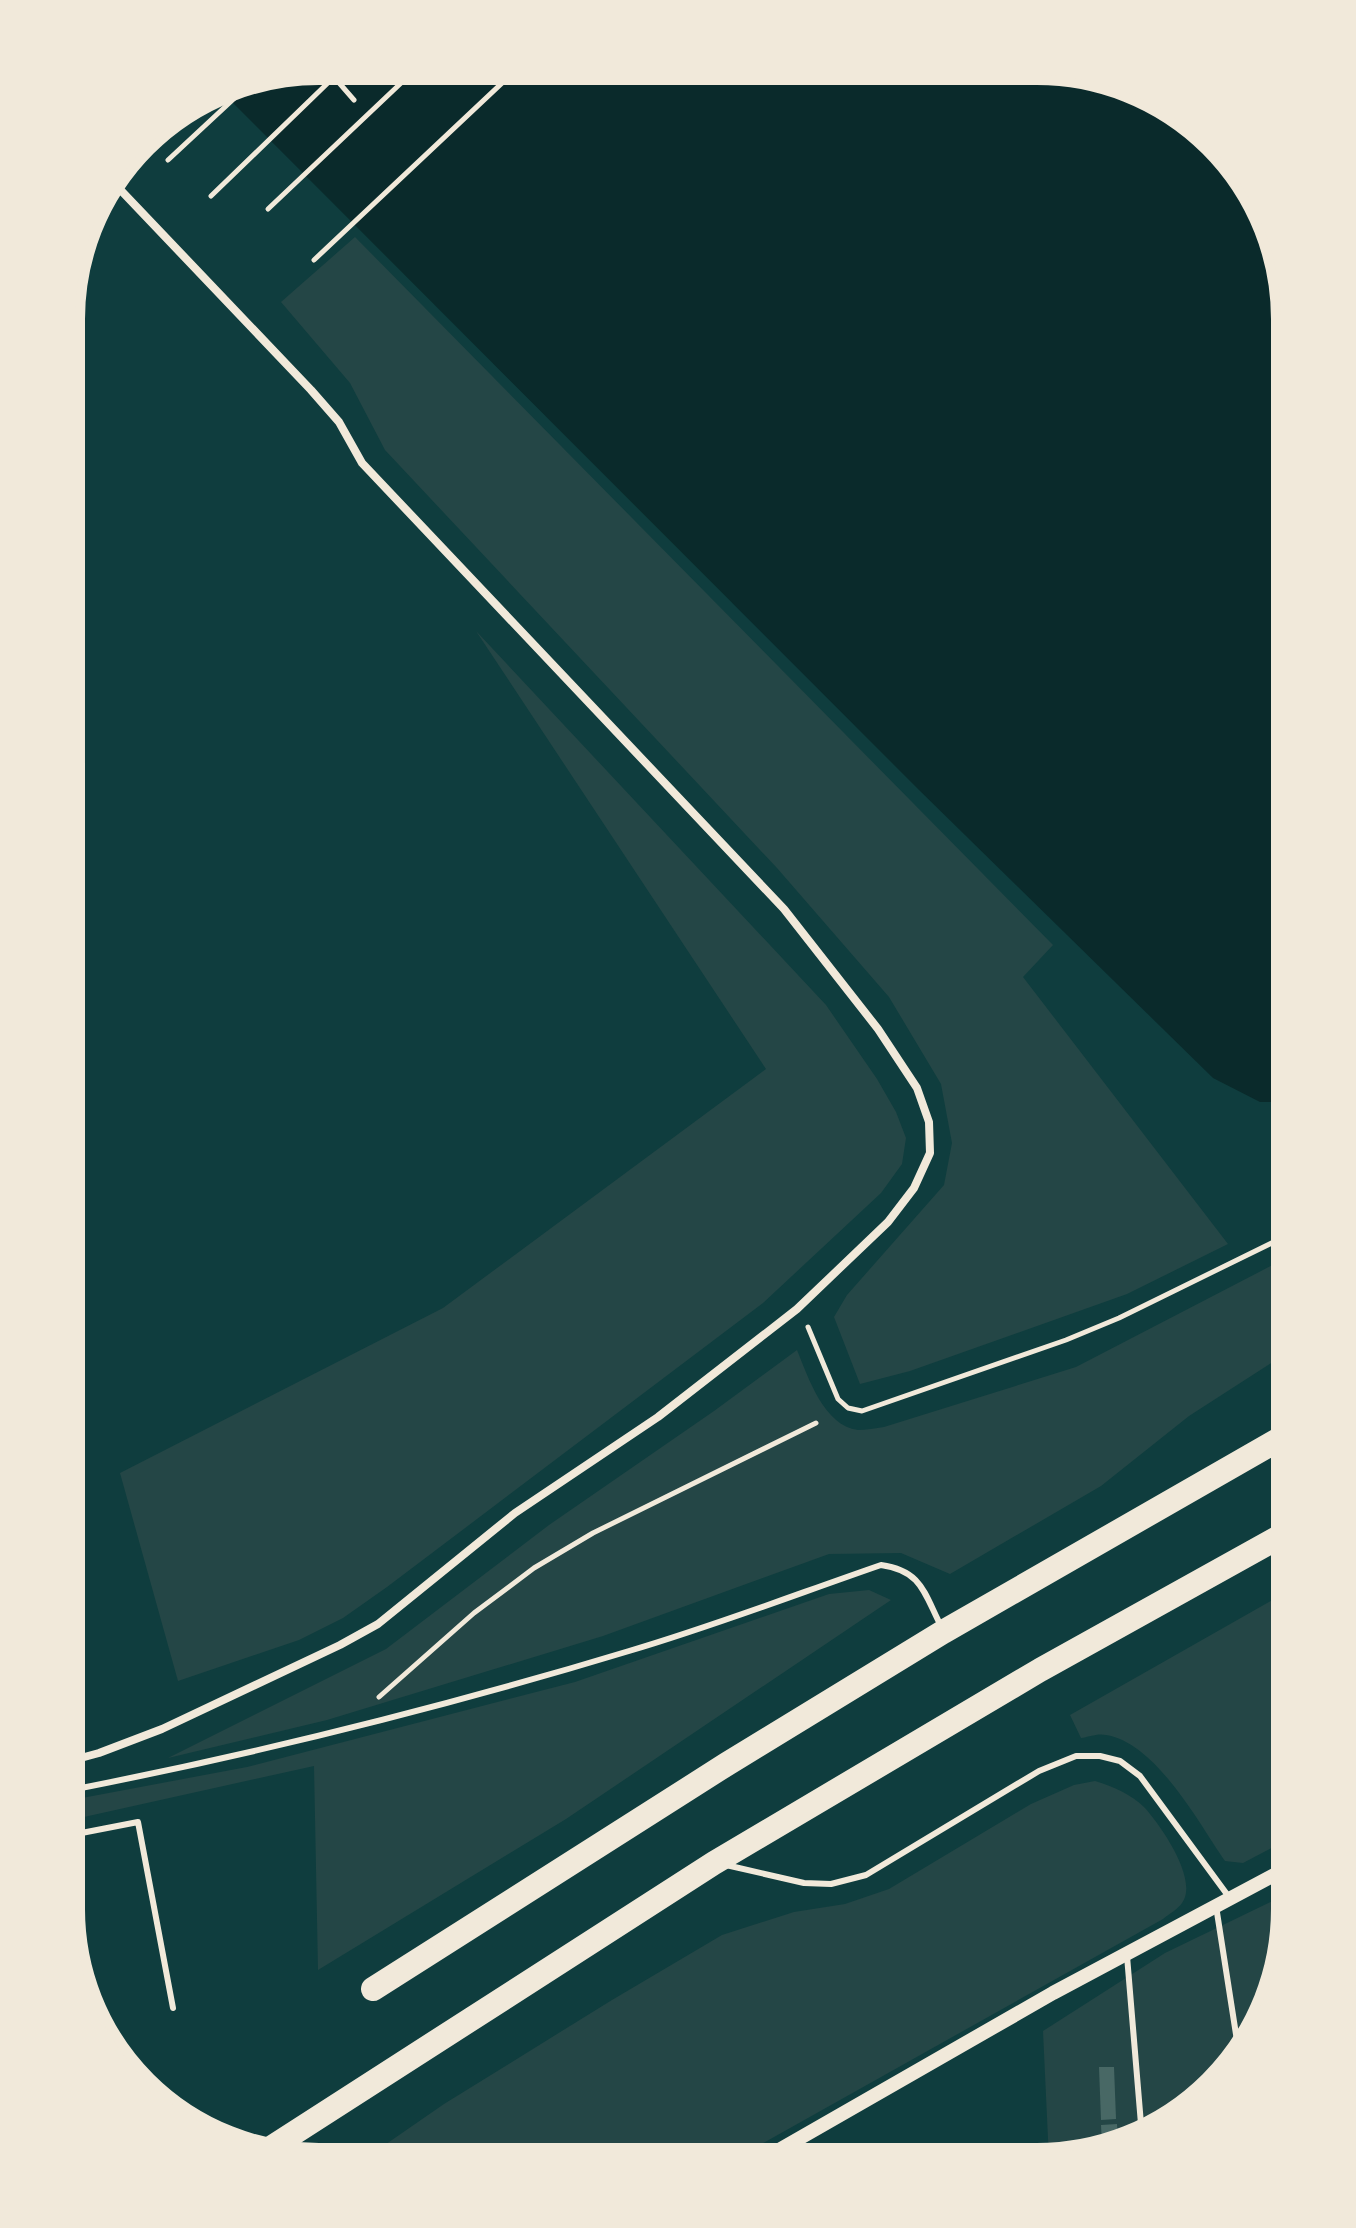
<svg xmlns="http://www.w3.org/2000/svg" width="1356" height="2228" font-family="Georgia,serif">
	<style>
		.green { fill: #244646 }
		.water { fill: #0a2a2b }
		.building { fill: #486865 }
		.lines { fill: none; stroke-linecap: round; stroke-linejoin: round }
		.path { stroke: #f1e9da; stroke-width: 5 }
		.service { stroke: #f1e9da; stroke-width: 6 }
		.minor { stroke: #f1e9da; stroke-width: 8 }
		.tertiary { stroke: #f1e9da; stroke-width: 14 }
		.motorway { stroke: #f1e9da; stroke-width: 24 }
		.rim { fill: none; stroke: #f1e9da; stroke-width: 10 }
	</style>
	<rect width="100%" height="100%" fill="#0f3d3e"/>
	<g class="green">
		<polygon points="355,237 1053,945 1023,977 1228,1244 1127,1294 910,1371 860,1384 834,1317 847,1295 944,1185 952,1143 941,1084 889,997 777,868 385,450 350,383 281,302"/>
		<polygon points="476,631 826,1005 877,1079 896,1112 906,1138 902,1164 881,1193 763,1303 387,1587 343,1618 299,1640 178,1681 120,1473 443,1308 766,1069"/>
		<path d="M 1290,1256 L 1290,1351 L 1189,1416 L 1101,1486 L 950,1574 L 901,1553 L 829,1554 L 603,1636 L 327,1720 L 168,1758 L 386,1649 L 549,1525 L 714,1411 L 797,1350 C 808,1377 824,1426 858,1430 C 866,1430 876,1428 884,1427 L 1076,1367 Z"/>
		<polygon points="869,1590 891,1600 566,1819 318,1970 314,1766 66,1821 66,1801 247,1767 575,1682 829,1594"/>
		<path d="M 1290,1590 L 1289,1839 L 1243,1863 L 1225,1861 C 1198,1822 1156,1743 1106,1735 C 1098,1733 1088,1737 1081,1738 L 1070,1715 Z"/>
		<path d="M 1095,1781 C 1114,1787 1131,1794 1145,1808 C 1161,1826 1199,1880 1182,1903 C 1178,1909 1169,1914 1163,1919 L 731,2161 L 363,2160 L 444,2104 L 612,2000 L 722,1935 L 794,1912 L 845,1904 L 889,1889 L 1031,1804 L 1074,1785 Z"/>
		<polygon points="1289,1893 1289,1926 1276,1991 1238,2063 1133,2143 1049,2160 1043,2031 1165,1953"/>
	</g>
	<polygon class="water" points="319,66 1070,68 1191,119 1271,223 1290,319 1290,1102 1260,1102 1213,1078 917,788 218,88"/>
	<g class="building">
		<polygon points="1099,2067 1114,2067 1116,2119 1101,2120"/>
		<polygon points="1117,2124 1118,2145 1102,2146 1101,2125"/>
	</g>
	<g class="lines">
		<g class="path">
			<polyline points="536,67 538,69 541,67"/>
			<polyline points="334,77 345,66"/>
			<polyline points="146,137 159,125"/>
			<polyline points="168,160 255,79"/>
			<polyline points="211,196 334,77 354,100"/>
			<polyline points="268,209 419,66"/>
			<polyline points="314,260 519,67"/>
			<polyline points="808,1327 838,1399 848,1408 862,1411 1066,1340 1119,1318 1290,1234"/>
			<polyline points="379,1697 474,1613 534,1568 593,1533 816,1423"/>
		</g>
		<g class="service">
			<path d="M 66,1791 C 256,1754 444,1707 629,1651 C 714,1626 797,1594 881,1565 C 923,1571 924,1594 942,1628"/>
			<polyline points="66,1836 138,1822 173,2008"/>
			<polyline points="726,1865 804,1883 831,1884 866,1875 1039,1771 1076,1756 1100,1756 1120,1761 1140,1776 1229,1897"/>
			<polyline points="1216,1906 1240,2060"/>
			<polyline points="1127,1956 1142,2136"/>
		</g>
		<polyline class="minor" points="66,1762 99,1753 162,1729 340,1645 378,1624 515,1513 658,1417 797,1309 888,1222 914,1188 930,1153 929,1122 917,1088 878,1029 784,909 362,463 339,422 311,390 112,181"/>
		<polyline class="tertiary" points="760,2161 1053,1993 1289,1867"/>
		<g class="motorway">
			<polyline points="373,1989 727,1764 943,1632 1290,1433"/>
			<polyline points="266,2151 714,1863 1040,1670 1290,1531"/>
		</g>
	</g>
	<path d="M0 0H1356V2228H0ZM319 80H1037A239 239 0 0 1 1276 319V1909A239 239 0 0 1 1037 2148H319A239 239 0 0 1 80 1909V319A239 239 0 0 1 319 80Z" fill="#f1e9da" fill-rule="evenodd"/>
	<path class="rim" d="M319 80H1037A239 239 0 0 1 1276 319V1909A239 239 0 0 1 1037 2148H319A239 239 0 0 1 80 1909V319A239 239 0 0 1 319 80Z"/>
</svg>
